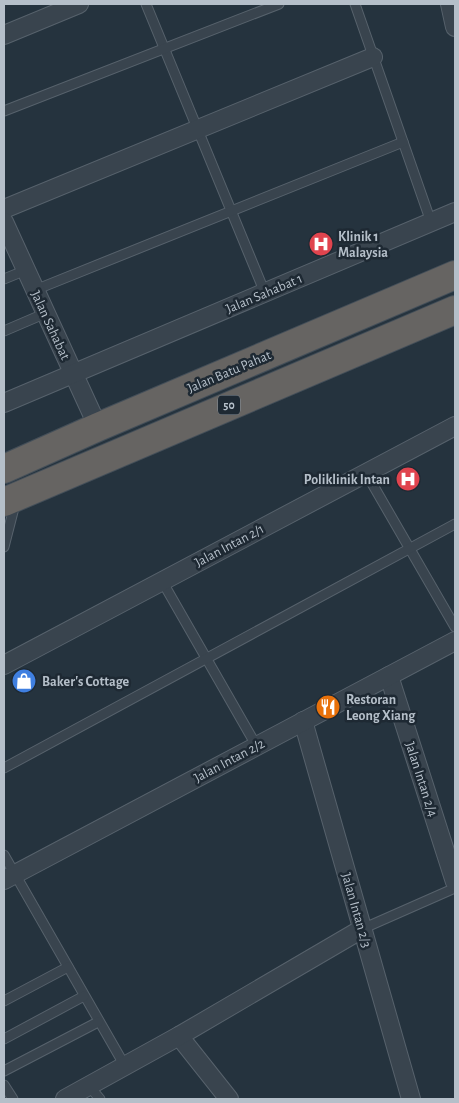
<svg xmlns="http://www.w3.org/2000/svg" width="459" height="1103" font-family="'Alegreya Sans',sans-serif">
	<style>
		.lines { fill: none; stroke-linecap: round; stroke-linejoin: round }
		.service-casing { stroke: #57626c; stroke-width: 11 }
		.minor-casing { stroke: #57626c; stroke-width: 20 }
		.trunk-casing { stroke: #444f59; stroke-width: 30 }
		.service { stroke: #39444e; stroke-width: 9 }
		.minor { stroke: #39444e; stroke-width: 18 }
		.trunk { stroke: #666462; stroke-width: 28 }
		.labels { text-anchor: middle; stroke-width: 5; stroke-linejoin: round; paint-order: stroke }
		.shield { fill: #1e2933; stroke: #88929c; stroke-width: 1 }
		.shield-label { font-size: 12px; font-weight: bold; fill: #b5bfc9 }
		.poi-label { font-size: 14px; font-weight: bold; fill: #b5bfc9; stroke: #1e2933; text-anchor: start }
		.street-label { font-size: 14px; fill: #b5bfc9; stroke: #1e2933 }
	</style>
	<rect width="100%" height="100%" fill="#25333e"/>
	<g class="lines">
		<defs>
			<g id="service">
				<polyline points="146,4 265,293"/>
				<polyline points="355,4 431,222"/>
				<polyline points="4,111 279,4"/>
				<polyline points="4,279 26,270"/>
				<polyline points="35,290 403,142"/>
				<polyline points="4,331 46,313"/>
				<polyline points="366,473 455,627"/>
				<polyline points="4,547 15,504"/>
				<polyline points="162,581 256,745"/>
				<polyline points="4,768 455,524"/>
				<polyline points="4,855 125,1066"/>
				<polyline points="362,929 455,888"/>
				<polyline points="4,1001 68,967"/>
				<polyline points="4,1039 84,996"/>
				<polyline points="4,1071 98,1022"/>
				<polyline points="4,1085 13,1099"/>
				<polyline points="89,1086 100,1099"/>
			</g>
			<g id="minor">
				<polyline points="450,4 455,27"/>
				<polyline points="4,35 79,4"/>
				<polyline points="4,209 373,57"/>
				<polyline points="4,222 98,427"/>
				<polyline points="4,403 455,212"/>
				<polyline points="4,665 455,426"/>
				<polyline points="389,676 455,882"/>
				<polyline points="303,721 411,1099"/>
				<polyline points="4,880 455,641"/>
				<polyline points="179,1036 229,1099"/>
				<polyline points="65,1099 179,1036 362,929"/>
			</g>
			<g id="trunk">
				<polyline points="4,469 98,427 455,275"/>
				<polyline points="4,502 455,310"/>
			</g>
		</defs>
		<use href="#service" class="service-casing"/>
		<use href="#minor" class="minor-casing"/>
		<use href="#trunk" class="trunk-casing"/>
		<use href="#service" class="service"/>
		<use href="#minor" class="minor"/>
		<use href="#trunk" class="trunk"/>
	</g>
	<defs>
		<symbol id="hospital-disc" viewBox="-11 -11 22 22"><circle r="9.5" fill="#e0444e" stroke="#1e2933"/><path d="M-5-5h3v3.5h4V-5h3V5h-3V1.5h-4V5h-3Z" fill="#fff"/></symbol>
		<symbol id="shop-disc" viewBox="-11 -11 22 22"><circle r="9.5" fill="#3f7fe0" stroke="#1e2933"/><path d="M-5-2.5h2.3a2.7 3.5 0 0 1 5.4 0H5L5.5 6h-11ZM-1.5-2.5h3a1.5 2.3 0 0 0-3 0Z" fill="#fff"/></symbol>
		<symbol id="restaurant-disc" viewBox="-11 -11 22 22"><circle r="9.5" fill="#e8710a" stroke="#1e2933"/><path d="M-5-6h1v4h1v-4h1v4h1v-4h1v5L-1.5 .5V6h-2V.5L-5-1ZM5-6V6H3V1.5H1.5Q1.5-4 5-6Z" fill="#fff"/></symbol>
	</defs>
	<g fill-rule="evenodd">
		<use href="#hospital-disc" x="307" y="230" width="28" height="28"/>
		<use href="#hospital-disc" x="394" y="465" width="28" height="28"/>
		<use href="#shop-disc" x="10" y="667" width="28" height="28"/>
		<use href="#restaurant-disc" x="314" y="693" width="28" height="28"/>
	</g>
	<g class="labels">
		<rect class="shield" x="218" y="395.5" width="22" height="19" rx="4"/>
		<g class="shield-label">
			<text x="229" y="409">50</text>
		</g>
		<g class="poi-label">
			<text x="338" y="241">Klinik 1<tspan x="338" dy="16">Malaysia</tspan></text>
			<text x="390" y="484" text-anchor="end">Poliklinik Intan</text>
			<text x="42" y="686">Baker's Cottage</text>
			<text x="346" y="704">Restoran<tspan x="346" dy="16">Leong Xiang</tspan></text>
		</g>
		<g class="street-label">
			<text transform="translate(264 293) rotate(-23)" y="5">Jalan Sahabat 1</text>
			<text transform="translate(51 325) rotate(65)" y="5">Jalan Sahabat</text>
			<text transform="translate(229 371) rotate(-23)" y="5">Jalan Batu Pahat</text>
			<text transform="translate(229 545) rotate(-28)" y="5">Jalan Intan 2/1</text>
			<text transform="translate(229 760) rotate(-28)" y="5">Jalan Intan 2/2</text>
			<text transform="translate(422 779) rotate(72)" y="5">Jalan Intan 2/4</text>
			<text transform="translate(357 910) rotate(74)" y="5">Jalan Intan 2/3</text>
		</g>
	</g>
	<rect width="459" height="1103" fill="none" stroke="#b5bfc9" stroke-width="10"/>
</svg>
